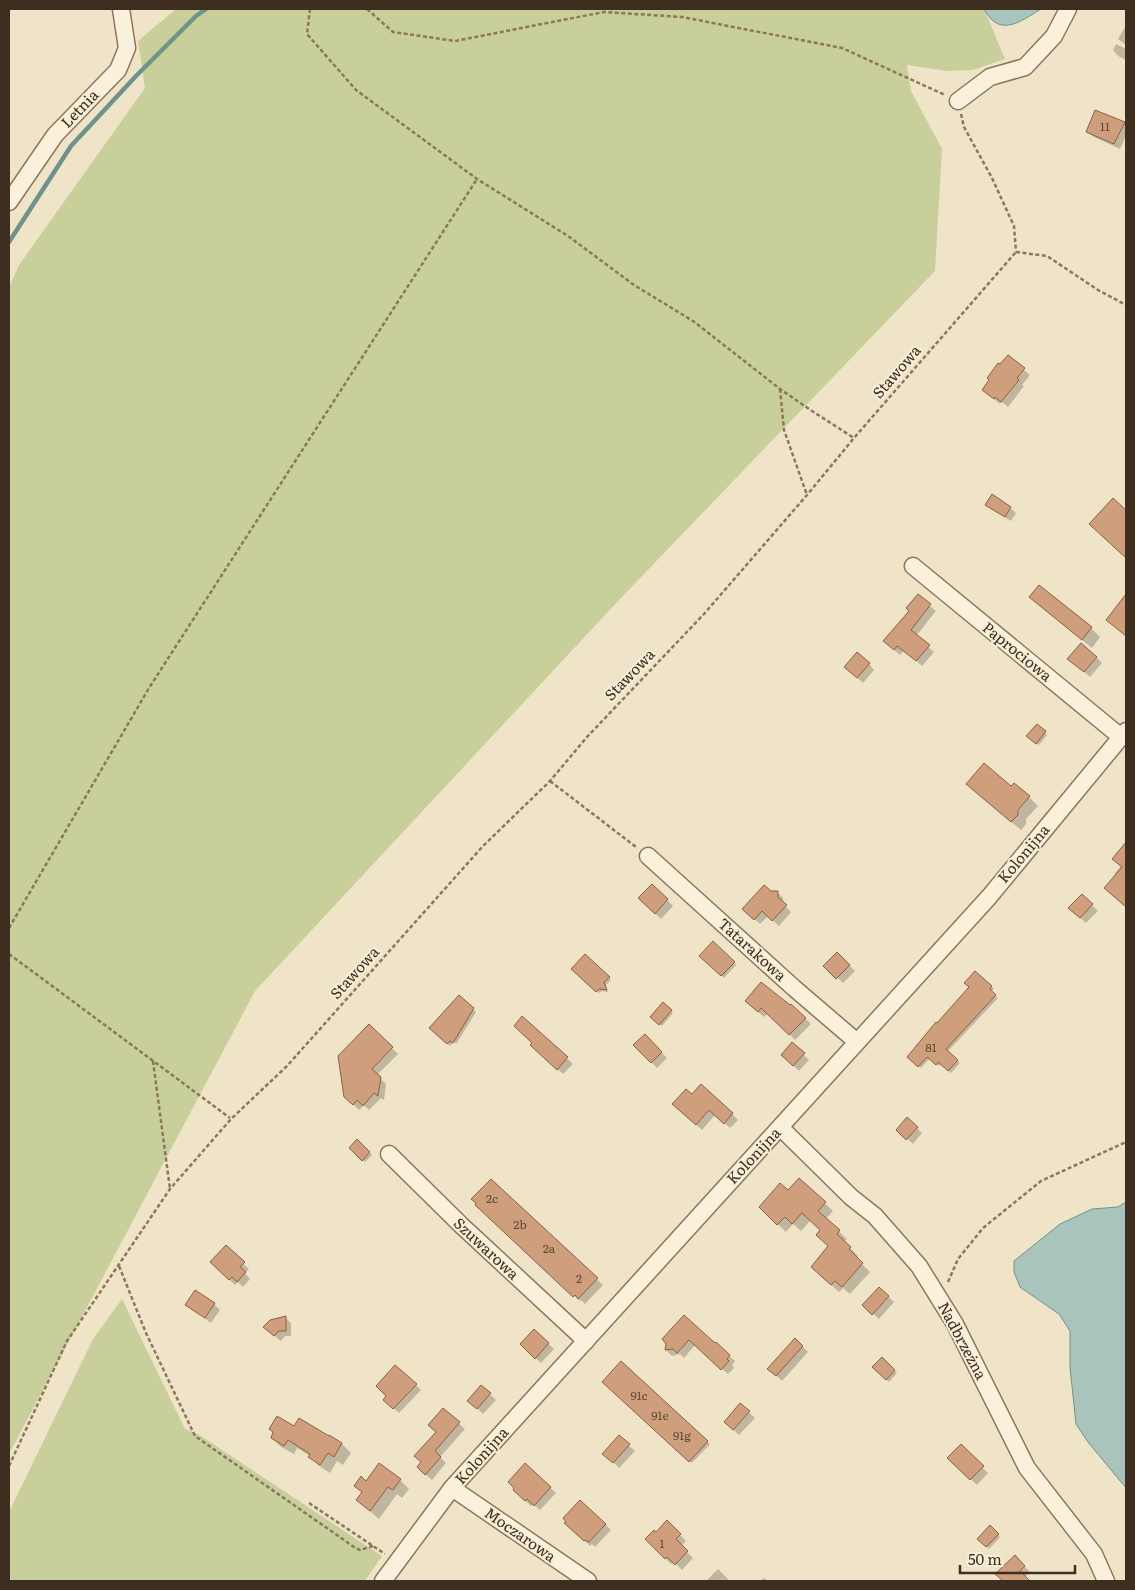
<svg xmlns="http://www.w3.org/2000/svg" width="1135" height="1590" font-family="Literata,serif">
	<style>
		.green { fill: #c9cf9b }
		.water { fill: #a9c4bc; stroke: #6f938a }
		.shadow { fill: #0003 }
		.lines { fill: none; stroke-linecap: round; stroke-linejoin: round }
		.stream { stroke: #6f938a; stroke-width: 4.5 }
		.building { fill: #cf9f7d; stroke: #8d5f41 }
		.minor-casing { stroke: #8d765c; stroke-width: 19 }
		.path { stroke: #8d765c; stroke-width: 2.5; stroke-dasharray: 4 2.5; stroke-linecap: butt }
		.minor { stroke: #faf1dc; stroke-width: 16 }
		.labels { text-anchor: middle; stroke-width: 4; stroke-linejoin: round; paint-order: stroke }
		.number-label { font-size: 12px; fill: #624a37 }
		.street-label { font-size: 15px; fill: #3d2e20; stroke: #f7eed8 }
	</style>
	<rect width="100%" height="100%" fill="#f0e4c8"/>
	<g class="green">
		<polygon points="176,9 984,9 1005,59 973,70 947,71 907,65 911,91 942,149 935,271 619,600 255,991 9,1454 9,288 19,265 145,88 138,41"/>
		<polygon points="122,1299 185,1429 198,1434 382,1556 365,1581 9,1581 9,1512 93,1339"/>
	</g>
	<g class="water">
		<path d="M 984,9 L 1041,9 C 1020,22 999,38 984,9 Z"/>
		<polygon points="1126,1202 1126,1488 1088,1442 1076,1424 1070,1367 1070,1331 1059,1314 1020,1287 1014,1272 1014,1261 1060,1224 1092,1209 1118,1207"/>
	</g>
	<g class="shadow">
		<polygon points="1126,25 1126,45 1118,39"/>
		<polygon points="1116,44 1126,49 1126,60 1118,56 1113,50"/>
		<polygon points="1124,123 1126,125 1126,136 1120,149 1094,137 1088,132"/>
		<polygon points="1008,357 1030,375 1022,385 1024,386 1008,407 1002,402 1000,404 983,390"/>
		<polygon points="987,504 1010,508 1016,513 1011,521 993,510"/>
		<polygon points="1039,586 1091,628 1100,637 1092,648 1040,606"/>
		<polygon points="918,596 936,611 916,636 934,652 922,666 904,650 900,655 891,647"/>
		<polygon points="1096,657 1102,663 1090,677 1075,664"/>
		<polygon points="869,664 874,670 863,683 852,673"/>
		<polygon points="1045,732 1047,735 1039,745 1030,739"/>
		<polygon points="1012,788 1029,797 1038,806 1026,819 1026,824 1021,830 977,793"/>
		<polygon points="1126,844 1126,907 1114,896 1117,875 1115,873 1121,866 1114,858"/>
		<polygon points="652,885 673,906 661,919 645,904"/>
		<polygon points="771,892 777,892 783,898 783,904 791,912 779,926 768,916 760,924 744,909"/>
		<polygon points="1082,896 1098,911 1086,923 1076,914"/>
		<polygon points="713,943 736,965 724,978 701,956"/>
		<polygon points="837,953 855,971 843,983 825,966"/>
		<polygon points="585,956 611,980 606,985 608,992 602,991 599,993 573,969"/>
		<polygon points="975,972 994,989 991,992 998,998 947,1052 960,1063 951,1073 941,1064 939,1066 930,1058 921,1068 908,1057 971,987"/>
		<polygon points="459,996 476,1012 456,1044 454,1042 450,1046 430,1028"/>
		<polygon points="663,1004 673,1013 662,1026 652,1017"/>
		<polygon points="791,1005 811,1024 795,1040 768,1013 764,1017 752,1007 790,1007"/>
		<polygon points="523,1018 573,1064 563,1074 537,1051"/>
		<polygon points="369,1026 398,1054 377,1075 386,1084 384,1100 381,1098 369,1110 364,1105 359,1110 346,1097"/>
		<polygon points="645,1035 667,1058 657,1068 635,1045"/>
		<polygon points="793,1044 809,1060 799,1071 782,1055"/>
		<polygon points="692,1096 732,1114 738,1120 730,1128 715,1115 702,1130 680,1110"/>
		<polygon points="917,1128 922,1133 913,1144 897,1130"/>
		<polygon points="358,1141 372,1155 365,1162 351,1148"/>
		<polygon points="491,1180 603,1285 585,1304 581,1300 580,1301 477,1205"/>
		<polygon points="800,1180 833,1211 826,1219 847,1239 844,1242 858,1256 856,1258 870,1272 850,1294 843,1288 839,1292 820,1275 830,1246 821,1230 811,1220 801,1231 793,1224 786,1232 768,1215"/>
		<polygon points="226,1247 249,1269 245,1273 250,1279 243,1287 238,1282 235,1285 217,1268"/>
		<polygon points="879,1288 894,1302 879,1319 864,1305"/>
		<polygon points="214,1304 220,1310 211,1323 193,1310 187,1305"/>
		<polygon points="285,1317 291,1323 291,1336 285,1336 281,1341 271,1333"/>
		<polygon points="684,1317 735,1361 732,1365 734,1368 728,1374 695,1345 684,1358 680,1354 672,1356 666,1350 668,1344"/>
		<polygon points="534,1330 554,1349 541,1363 521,1344"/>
		<polygon points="802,1346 808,1352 782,1381 769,1369"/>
		<polygon points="882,1359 897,1373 889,1382 874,1367"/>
		<polygon points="621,1362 710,1444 692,1463 604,1382"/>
		<polygon points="416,1385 421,1390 399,1413 384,1400 387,1396"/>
		<polygon points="481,1386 496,1400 483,1414 475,1406"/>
		<polygon points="741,1405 755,1418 739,1435 725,1422"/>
		<polygon points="443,1409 465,1429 440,1457 446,1463 432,1480 424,1473"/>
		<polygon points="294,1428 330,1437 342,1444 351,1453 343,1465 337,1461 330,1473 319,1466 310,1456 297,1448 294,1454 281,1447 272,1438"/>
		<polygon points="619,1437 635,1451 619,1468 610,1459"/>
		<polygon points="961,1446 988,1473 977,1485 949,1458"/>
		<polygon points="380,1464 400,1480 409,1489 402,1498 397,1494 379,1519 357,1500 363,1493 355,1486 366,1482"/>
		<polygon points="525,1465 556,1493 540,1510 533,1504 531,1506 520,1496"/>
		<polygon points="667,1522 686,1541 681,1546 693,1558 682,1570 673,1561 671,1564 646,1539 656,1533"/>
		<polygon points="605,1524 611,1530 595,1547 592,1544 590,1546 572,1529"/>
		<polygon points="990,1527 1000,1537 989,1549 979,1538"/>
		<polygon points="1015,1557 1030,1572 1025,1577 1029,1581 1004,1581 997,1574"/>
		<polygon points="718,1569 730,1581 708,1581 707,1580"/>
		<polygon points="764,1578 768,1581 760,1581"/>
	</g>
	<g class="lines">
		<polyline class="stream" points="9,242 71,146 136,76 196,16 206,9"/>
	</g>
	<g class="building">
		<polygon points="1095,110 1125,122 1114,144 1086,132"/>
		<polygon points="1008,355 1025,368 1017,378 1019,380 1001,402 995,397 994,399 982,390 989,380 987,378 998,363 1000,364"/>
		<polygon points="992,494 1011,507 1005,517 985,505"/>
		<polygon points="1113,498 1126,510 1126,558 1089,524"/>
		<polygon points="1039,585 1092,627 1082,640 1029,597"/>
		<polygon points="918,594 931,604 911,630 930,645 916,661 897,646 894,650 883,641 909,611 906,608"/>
		<polygon points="1126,594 1126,636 1106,620"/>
		<polygon points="1081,643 1097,657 1084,672 1067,659"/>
		<polygon points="857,652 870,663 857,678 844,667"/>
		<polygon points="1037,724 1046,731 1036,744 1026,736"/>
		<polygon points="984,763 1011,786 1014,783 1030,796 1018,810 1018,815 1011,822 966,784"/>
		<polygon points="1126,842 1126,907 1104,888 1122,867 1112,859"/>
		<polygon points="652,884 668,899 655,914 638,898"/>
		<polygon points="764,885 771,891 778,891 778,897 787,905 772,921 762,911 754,920 742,909"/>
		<polygon points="1082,894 1093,904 1080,918 1068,908"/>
		<polygon points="713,941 735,962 721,976 699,956"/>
		<polygon points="837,952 850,965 836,979 823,966"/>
		<polygon points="585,954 610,977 604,982 607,990 599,989 596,992 571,969"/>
		<polygon points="975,971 992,986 990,989 996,995 946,1049 958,1060 948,1071 938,1062 936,1065 927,1057 918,1067 907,1057 936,1022 937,1023 969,987 964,983"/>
		<polygon points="761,982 790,1005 791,1004 806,1018 789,1035 761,1008 758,1012 745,1001"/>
		<polygon points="459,995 474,1008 453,1043 450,1041 447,1044 429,1028"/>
		<polygon points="663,1002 672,1010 659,1025 650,1017"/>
		<polygon points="522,1016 568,1057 557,1070 530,1045 532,1043 514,1026"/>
		<polygon points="369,1024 393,1047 372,1069 381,1077 378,1096 374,1093 363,1106 357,1100 353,1105 344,1097 338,1056"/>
		<polygon points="645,1034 662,1052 651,1063 633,1045"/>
		<polygon points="792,1042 805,1053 793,1066 781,1055"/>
		<polygon points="701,1084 733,1113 724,1124 709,1110 696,1125 672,1104 686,1089 692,1094"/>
		<polygon points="907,1117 918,1127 906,1140 896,1130"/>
		<polygon points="357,1139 370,1152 362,1161 349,1148"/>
		<polygon points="799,1178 826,1202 818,1211 840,1230 837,1234 851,1247 849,1249 863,1263 842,1287 835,1281 831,1285 811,1267 828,1246 816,1235 820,1230 802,1213 792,1224 785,1217 777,1225 759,1207 780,1183 788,1190"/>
		<polygon points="491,1179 598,1278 578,1299 575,1295 573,1297 475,1205 476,1203 471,1199"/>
		<polygon points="226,1245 245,1262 240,1267 246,1272 237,1282 232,1277 229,1280 210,1262"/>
		<polygon points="879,1287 889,1296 872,1315 862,1305"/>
		<polygon points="195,1290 215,1303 205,1318 185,1305"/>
		<polygon points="684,1315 715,1343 716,1342 730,1355 727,1359 729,1361 721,1370 689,1340 677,1353 673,1349 665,1350 666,1344 662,1339"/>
		<polygon points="286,1316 286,1331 279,1331 274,1336 263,1327 270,1320"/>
		<polygon points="534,1329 549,1343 535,1359 520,1344"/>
		<polygon points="795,1338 803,1346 776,1376 767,1369"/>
		<polygon points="882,1357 895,1370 886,1380 872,1367"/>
		<polygon points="621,1361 708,1441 689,1462 602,1382"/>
		<polygon points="395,1365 417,1384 393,1409 383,1400 386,1396 376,1386"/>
		<polygon points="481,1385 491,1393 477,1409 467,1401"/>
		<polygon points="740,1403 750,1411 733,1430 724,1422"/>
		<polygon points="443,1408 460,1422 435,1451 441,1457 425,1475 417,1467 421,1462 414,1456 436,1432 428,1425"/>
		<polygon points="277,1416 294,1426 299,1418 329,1436 329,1435 342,1443 334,1457 328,1453 320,1465 308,1457 310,1454 288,1440 284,1446 271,1438 273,1432 269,1429"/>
		<polygon points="619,1435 630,1444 613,1463 602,1454"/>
		<polygon points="961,1444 984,1466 970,1480 947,1458"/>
		<polygon points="379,1463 401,1479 393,1490 388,1487 370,1511 356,1500 362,1492 354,1486 361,1476 366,1481"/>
		<polygon points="525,1463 551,1487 534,1506 527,1499 525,1501 513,1490 514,1488 508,1482"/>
		<polygon points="580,1500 606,1524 589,1542 585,1540 584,1541 564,1523 566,1522 563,1518"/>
		<polygon points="667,1520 681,1534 676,1539 688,1551 675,1565 667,1557 665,1559 645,1539 654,1530 656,1532"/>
		<polygon points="990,1525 999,1534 986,1547 977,1539"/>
		<polygon points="1015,1555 1025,1566 1020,1571 1030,1581 1003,1581 995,1574"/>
	</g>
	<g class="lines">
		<defs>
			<g id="minor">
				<polyline points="958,101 990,77 1025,67 1054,36 1068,9"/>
				<polyline points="9,202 55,135 118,70 127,48 121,9"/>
				<polyline points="913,566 1121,737"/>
				<polyline points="648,856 794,988 857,1042"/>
				<polyline points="781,1128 851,1197 875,1216 919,1266 955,1324 1027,1468 1094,1554 1106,1581"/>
				<polyline points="389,1154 461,1225 586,1341"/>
				<polyline points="452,1488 588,1581"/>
				<polyline points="383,1581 452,1488 989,897 1126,731"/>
			</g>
		</defs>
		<use href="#minor" class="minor-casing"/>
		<g class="path">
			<polyline points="310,9 307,34 356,90 477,179 568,236 634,285 693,321 780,389 812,411 854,438"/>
			<polyline points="367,9 393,32 455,41 604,12 682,17 842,48 945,95"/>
			<polyline points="961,114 964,127 992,178 1014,226 1016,252"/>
			<polyline points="1016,252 1047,256 1098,290 1126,305"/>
			<polyline points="780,389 784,430 807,495"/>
			<polyline points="550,781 636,847"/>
			<polyline points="9,928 149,688 477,179"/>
			<polyline points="9,954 230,1118"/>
			<polyline points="153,1061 170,1189"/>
			<polyline points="119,1266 146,1333 195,1436 354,1547 360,1550 373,1546"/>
			<polyline points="948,1282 958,1259 983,1228 1041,1181 1126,1142"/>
			<polyline points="9,1466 67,1341 170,1189 231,1119 287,1066 483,846 550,781 587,737 704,614 807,495 854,438 1016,252"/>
			<polyline points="309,1503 385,1554"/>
		</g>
		<use href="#minor" class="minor"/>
	</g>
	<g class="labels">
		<g class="number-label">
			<text x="1105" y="131">11</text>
			<text x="931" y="1052">81</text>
			<text x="492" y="1203">2c</text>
			<text x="520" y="1229">2b</text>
			<text x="549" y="1253">2a</text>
			<text x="579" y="1283">2</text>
			<text x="639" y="1400">91c</text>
			<text x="660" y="1420">91e</text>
			<text x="682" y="1440">91g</text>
			<text x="662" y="1548">1</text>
		</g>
		<g class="street-label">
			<text transform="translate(80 109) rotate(-46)" y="5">Letnia</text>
			<text transform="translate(897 372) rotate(-49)" y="5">Stawowa</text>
			<text transform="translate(1017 652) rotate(39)" y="5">Paprociowa</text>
			<text transform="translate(630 675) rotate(-46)" y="5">Stawowa</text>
			<text transform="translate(1024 854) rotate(-50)" y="5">Kolonijna</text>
			<text transform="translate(752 950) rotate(42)" y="5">Tatarakowa</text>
			<text transform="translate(355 973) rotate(-48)" y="5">Stawowa</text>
			<text transform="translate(754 1156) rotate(-47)" y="5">Kolonijna</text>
			<text transform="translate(486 1249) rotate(43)" y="5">Szuwarowa</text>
			<text transform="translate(962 1341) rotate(62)" y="5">Nadbrzeżna</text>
			<text transform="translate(482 1456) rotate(-48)" y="5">Kolonijna</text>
			<text transform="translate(520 1535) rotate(35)" y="5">Moczarowa</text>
		</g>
	</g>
	<rect width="1135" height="1590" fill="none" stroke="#3d2e20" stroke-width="20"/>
	<path d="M960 1565v8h115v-8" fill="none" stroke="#3d2e20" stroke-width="2.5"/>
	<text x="968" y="1565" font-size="15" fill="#3d2e20" stroke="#f7eed8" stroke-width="4" paint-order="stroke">50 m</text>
</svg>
